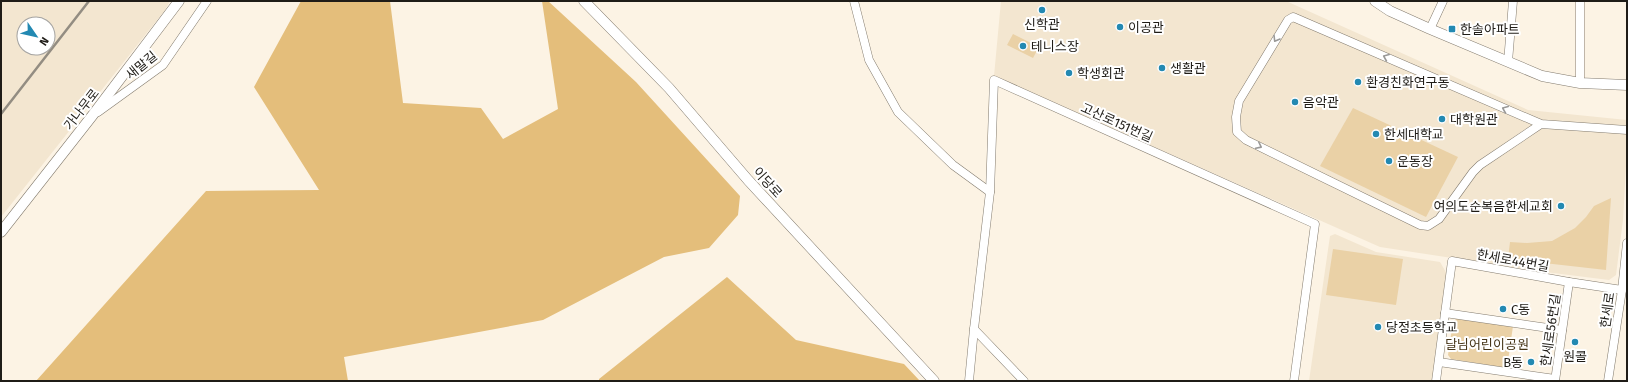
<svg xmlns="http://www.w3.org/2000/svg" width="1628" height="382" font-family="'Fira Sans','Noto Sans KR',sans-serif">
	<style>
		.built { fill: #f3e6d0; fill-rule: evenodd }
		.green { fill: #ead1a6 }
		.forest { fill: #e4be7b }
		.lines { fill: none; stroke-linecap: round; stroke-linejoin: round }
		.minor-casing { stroke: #837b6e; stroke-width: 9 }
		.tertiary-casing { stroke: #837b6e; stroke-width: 11 }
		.minor { stroke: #fff; stroke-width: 8 }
		.tertiary { stroke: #fff; stroke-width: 10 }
		.rail { stroke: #938d82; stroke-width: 2.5 }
		.oneway { stroke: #9a9997 }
		.poi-dot { fill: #2389b2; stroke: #fff; stroke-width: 1.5 }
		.labels { text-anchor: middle; stroke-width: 4; stroke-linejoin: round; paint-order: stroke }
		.poi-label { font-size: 13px; fill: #1f1c17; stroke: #fff; text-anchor: start }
		.street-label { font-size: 13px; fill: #1f1c17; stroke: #fff }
		.park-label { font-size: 13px; fill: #463518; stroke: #fff }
	</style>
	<rect width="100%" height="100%" fill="#fcf3e4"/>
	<g class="built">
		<path d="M 1,1 L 170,1 L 165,10 L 1,217 ZM 24,24 L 48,24 L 48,48 L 24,48 Z"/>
		<polygon points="1001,1 1286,1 1528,110 1627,120 1627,148 1623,220 1616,275 1609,280 1537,271 1380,247 994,76"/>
		<polygon points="1335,234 1376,252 1440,262 1447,274 1432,381 1309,381 1330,236"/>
	</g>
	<g class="green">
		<polygon points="1013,34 1039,47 1033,58 1007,45"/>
		<polygon points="1353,108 1458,157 1426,217 1320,166"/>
		<polygon points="1611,198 1606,270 1508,259 1510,242 1527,243 1552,241 1575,228 1586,217 1594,206"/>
		<polygon points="1333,249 1403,259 1396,305 1326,295"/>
		<polygon points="1457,318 1513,326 1507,368 1451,359 1448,355 1453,322"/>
	</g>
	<g class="forest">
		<polygon points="301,1 390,1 403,103 481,108 503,139 558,109 542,1 548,1 636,82 740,196 738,215 709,248 664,257 543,320 344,357 348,381 36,381 206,191 319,190 254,87"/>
		<polygon points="727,277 796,340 904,364 920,381 599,381 599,379"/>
	</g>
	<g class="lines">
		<defs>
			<g id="minor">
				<polyline points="854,1 869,60 898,112 953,165 990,192"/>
				<polyline points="1430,29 1443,1"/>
				<polyline points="1508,62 1513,1"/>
				<polyline points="1580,83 1580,1"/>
				<polyline points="98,112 163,65 207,1"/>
				<polyline points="1541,124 1480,165 1473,172 1439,219 1428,226 1420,225 1246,140 1237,132 1236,117 1239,101 1288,20 1293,17 1541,124 1627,130"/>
				<polyline points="1445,313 1562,330"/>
				<polyline points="974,329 1024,381"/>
				<polyline points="1439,362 1555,379"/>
				<polyline points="969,381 974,329 990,192 994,80 1315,224 1294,381"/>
				<polyline points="1436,381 1452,261 1569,282 1622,290"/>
				<polyline points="1555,381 1569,282"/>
				<polyline points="1608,381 1622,290 1627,243"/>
			</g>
			<g id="tertiary">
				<polyline points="584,1 669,88 748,180 934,381"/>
				<polyline points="1375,1 1390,11 1430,29 1542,76 1580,83 1627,85"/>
				<polyline points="1,232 92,116 179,1"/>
			</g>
		</defs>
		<use href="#minor" class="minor-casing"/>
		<use href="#tertiary" class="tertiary-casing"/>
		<use href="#minor" class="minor"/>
		<use href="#tertiary" class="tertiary"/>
		<polyline class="rail" points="1,114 89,1"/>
	</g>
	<defs><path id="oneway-chevron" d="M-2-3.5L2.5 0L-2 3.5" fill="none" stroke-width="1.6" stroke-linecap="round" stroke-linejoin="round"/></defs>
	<g class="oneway">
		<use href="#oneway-chevron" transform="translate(1276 39) rotate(121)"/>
		<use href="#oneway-chevron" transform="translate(1386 57) rotate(-157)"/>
		<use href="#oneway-chevron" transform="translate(1505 109) rotate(-157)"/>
		<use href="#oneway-chevron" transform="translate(1259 146) rotate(26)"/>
	</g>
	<g class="poi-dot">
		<circle cx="1042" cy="10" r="4"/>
		<circle cx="1120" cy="27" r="4"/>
		<rect x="1448" y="25" width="8" height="8" rx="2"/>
		<circle cx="1023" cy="46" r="4"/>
		<circle cx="1162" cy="68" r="4"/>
		<circle cx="1069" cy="73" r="4"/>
		<circle cx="1358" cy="82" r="4"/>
		<circle cx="1295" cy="102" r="4"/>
		<circle cx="1442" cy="119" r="4"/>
		<circle cx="1376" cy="134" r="4"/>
		<circle cx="1389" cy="161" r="4"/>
		<circle cx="1561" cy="206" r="4"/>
		<circle cx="1503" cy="309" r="4"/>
		<circle cx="1378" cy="327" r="4"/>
		<circle cx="1575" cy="342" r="4"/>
		<circle cx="1531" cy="362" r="4"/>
	</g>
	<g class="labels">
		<g class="poi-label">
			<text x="1042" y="29" text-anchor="middle">신학관</text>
			<text x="1128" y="32">이공관</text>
			<text x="1460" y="34">한솔아파트</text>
			<text x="1031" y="51">테니스장</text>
			<text x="1170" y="73">생활관</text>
			<text x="1077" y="78">학생회관</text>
			<text x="1366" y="87">환경친화연구동</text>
			<text x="1303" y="107">음악관</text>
			<text x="1450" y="124">대학원관</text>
			<text x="1384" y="139">한세대학교</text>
			<text x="1397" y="166">운동장</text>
			<text x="1553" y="211" text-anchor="end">여의도순복음한세교회</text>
			<text x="1511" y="314">C동</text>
			<text x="1386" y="332">당정초등학교</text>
			<text x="1575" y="361" text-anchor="middle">원콜</text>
			<text x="1523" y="367" text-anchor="end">B동</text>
		</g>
		<g class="street-label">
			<text transform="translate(141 65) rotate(-39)" y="5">새말길</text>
			<text transform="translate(81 109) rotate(-52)" y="5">가나무로</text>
			<text transform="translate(1117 122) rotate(24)" y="5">고산로151번길</text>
			<text transform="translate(768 182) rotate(48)" y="5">이당로</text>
			<text transform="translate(1513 260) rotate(10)" y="5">한세로44번길</text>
			<text transform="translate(1607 310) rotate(-82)" y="5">한세로</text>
			<text transform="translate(1550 330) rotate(-82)" y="5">한세로56번길</text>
		</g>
		<g class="park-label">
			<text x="1487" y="349">달님어린이공원</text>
		</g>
	</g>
	<rect width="1628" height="382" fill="none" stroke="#1f1c17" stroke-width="4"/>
	<g transform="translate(36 36) rotate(124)"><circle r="19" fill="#ffffff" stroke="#a5a4a2"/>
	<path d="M0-3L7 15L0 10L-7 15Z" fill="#2389b2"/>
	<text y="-6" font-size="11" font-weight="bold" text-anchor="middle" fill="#1f1c17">N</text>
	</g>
</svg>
